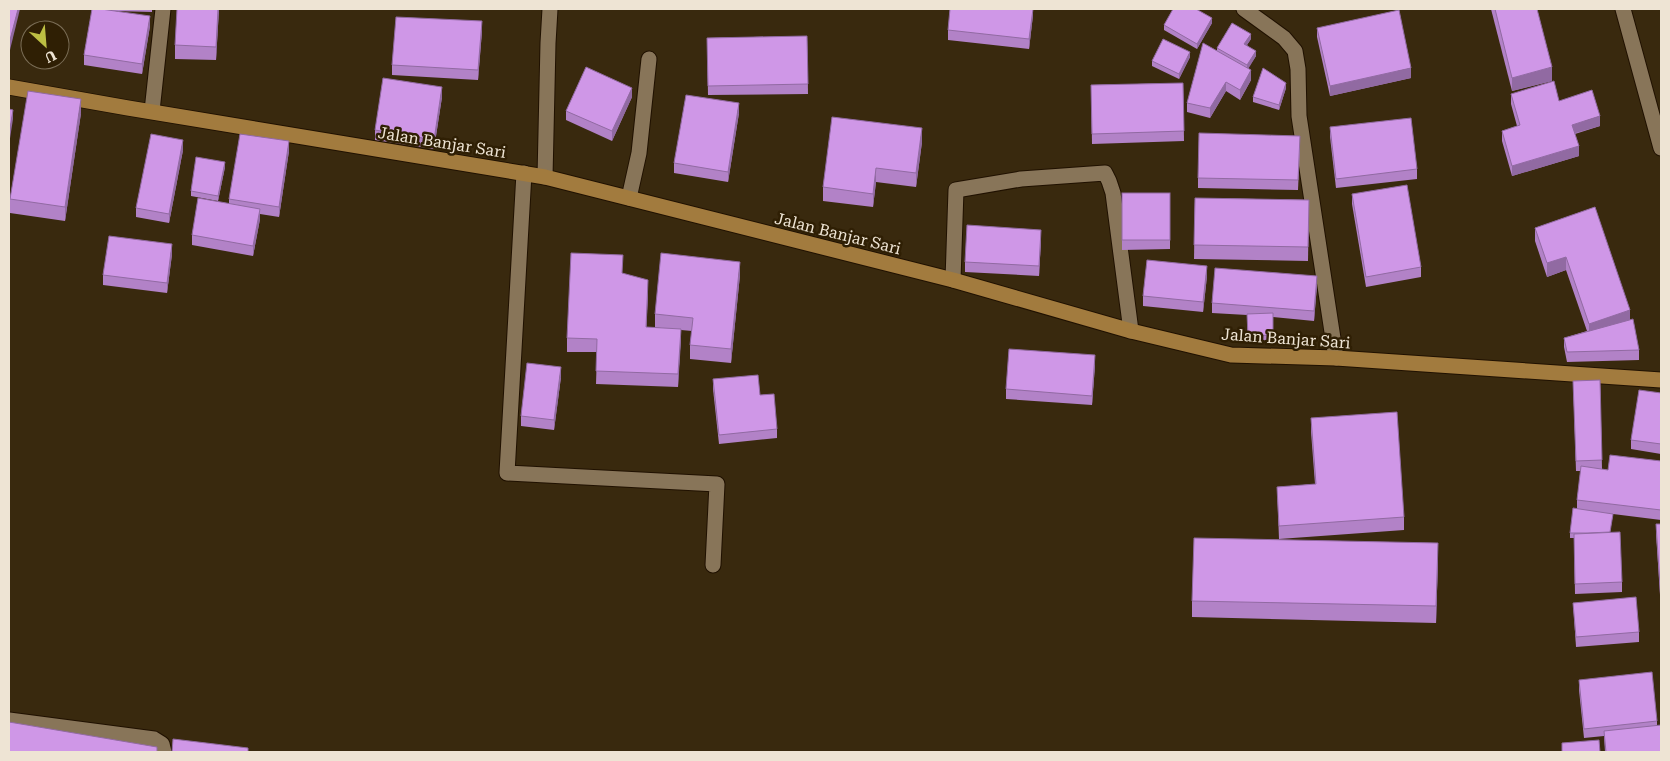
<svg xmlns="http://www.w3.org/2000/svg" width="1670" height="761" font-family="'Roboto Serif',serif">
	<style>
		.lines { fill: none; stroke-linecap: round; stroke-linejoin: round }
		.street-casing { stroke: #201100; stroke-width: 17 }
		.secondary-casing { stroke: #201100; stroke-width: 17 }
		.street { stroke: #887559; stroke-width: 15 }
		.secondary { stroke: #a27b3e; stroke-width: 15 }
		.wall { fill: #b282c7 }
		.shaded-wall { fill: #916aa2 }
		.building { fill: #cf97e7; stroke: #916aa2 }
		.labels { text-anchor: middle; stroke-width: 5; stroke-linejoin: round; paint-order: stroke }
		.street-label { font-size: 16px; fill: #eee4d4; stroke: #2f1f04 }
	</style>
	<rect width="100%" height="100%" fill="#39290e"/>
	<g class="lines">
		<defs>
			<g id="street">
				<polyline points="1244,9 1284,38 1295,51 1298,69 1299,116 1336,358"/>
				<polyline points="1623,9 1661,148"/>
				<polyline points="152,111 163,9"/>
				<polyline points="524,173 507,473 717,484 713,565"/>
				<polyline points="545,177 548,43 550,9"/>
				<polyline points="629,198 639,153 649,59"/>
				<polyline points="953,280 956,190 1021,179 1105,173 1109,181 1113,193 1131,331"/>
				<polyline points="9,720 154,739 162,744 164,752"/>
			</g>
			<polyline id="secondary" points="9,87 128,108 545,177 953,280 1131,331 1231,355 1336,358 1661,380"/>
		</defs>
		<use href="#street" class="street-casing"/>
		<use href="#secondary" class="secondary-casing"/>
		<use href="#street" class="street"/>
		<use href="#secondary" class="secondary"/>
	</g>
	<g class="wall">
		<polygon points="70,9 152,9 152,12 114,11 150,26 142,74 84,65 84,55 92,10"/>
		<polygon points="219,9 216,60 175,59 175,45"/>
		<polygon points="1033,9 1033,15 1029,49 948,40 948,30"/>
		<polygon points="1491,9 1537,9 1552,81 1512,91"/>
		<polygon points="1212,23 1197,49 1164,30 1164,25"/>
		<polygon points="1317,28 1411,78 1330,96 1317,37"/>
		<polygon points="482,31 478,80 392,75 392,65"/>
		<polygon points="807,36 808,94 708,95 707,38"/>
		<polygon points="1251,39 1247,45 1256,56 1248,68 1251,80 1240,100 1226,91 1210,118 1187,112 1187,103 1217,51 1217,48"/>
		<polygon points="1190,57 1179,79 1152,66 1152,61"/>
		<polygon points="1183,83 1184,141 1092,144 1091,85"/>
		<polygon points="1286,88 1279,110 1253,102 1253,97"/>
		<polygon points="1511,94 1600,126 1575,134 1579,156 1512,176 1502,141 1502,131 1517,126 1511,104"/>
		<polygon points="442,97 434,149 375,140 375,130"/>
		<polygon points="632,97 612,141 566,120 566,111"/>
		<polygon points="81,113 65,221 10,213 10,199"/>
		<polygon points="739,113 728,182 674,173 674,163"/>
		<polygon points="1330,127 1417,169 1417,179 1336,188 1330,137"/>
		<polygon points="922,142 916,187 876,182 873,207 823,201 823,187"/>
		<polygon points="1300,146 1298,190 1198,188 1198,178"/>
		<polygon points="183,150 169,223 136,217 136,208"/>
		<polygon points="289,151 279,217 260,214 260,219 253,256 192,245 192,235 229,204 229,199"/>
		<polygon points="225,167 218,201 191,196 191,191"/>
		<polygon points="1122,193 1170,193 1170,249 1122,250"/>
		<polygon points="1352,194 1421,267 1421,277 1366,287 1352,204"/>
		<polygon points="1195,198 1309,200 1308,261 1194,259"/>
		<polygon points="1595,207 1630,320 1639,350 1639,360 1567,362 1564,347 1564,338 1587,331 1566,270 1547,277 1535,241 1535,228"/>
		<polygon points="1041,240 1039,276 965,272 965,262"/>
		<polygon points="172,254 167,293 103,285 103,275"/>
		<polygon points="623,273 648,294 646,327 661,328 655,327 655,314 740,275 731,363 690,359 690,345 692,331 681,330 678,387 596,384 597,352 567,352 567,338"/>
		<polygon points="1207,276 1203,312 1143,306 1143,296"/>
		<polygon points="1317,285 1314,321 1273,317 1273,340 1248,341 1247,315 1212,313 1212,303"/>
		<polygon points="1095,365 1092,405 1006,399 1006,389"/>
		<polygon points="561,377 554,430 521,426 521,416"/>
		<polygon points="713,379 760,395 777,429 777,438 719,444 713,389"/>
		<polygon points="1600,380 1602,469 1608,470 1661,461 1661,520 1613,514 1610,532 1622,582 1622,592 1575,594 1574,538 1570,538 1570,533 1577,508 1577,500 1581,471 1576,471 1573,381"/>
		<polygon points="1661,393 1661,454 1631,449 1631,440"/>
		<polygon points="1311,418 1404,517 1404,530 1279,539 1277,487 1315,484 1311,432"/>
		<polygon points="1656,524 1661,524 1661,610 1656,534"/>
		<polygon points="1438,560 1436,623 1192,617 1192,601"/>
		<polygon points="1573,603 1639,632 1639,642 1576,647"/>
		<polygon points="1579,680 1657,721 1657,725 1661,752 1605,752 1604,736 1584,738 1579,690"/>
	</g>
	<g class="shaded-wall">
		<polygon points="18,9 20,9 9,54 9,44"/>
		<polygon points="218,9 219,9 216,60 216,47"/>
		<polygon points="1033,9 1033,15 1029,49 1029,39"/>
		<polygon points="150,16 150,26 142,74 142,64"/>
		<polygon points="1212,18 1212,23 1197,49 1197,44"/>
		<polygon points="482,21 482,31 478,80 478,70"/>
		<polygon points="1251,34 1251,39 1244,49 1244,44"/>
		<polygon points="1256,51 1256,56 1247,71 1247,65"/>
		<polygon points="1190,52 1190,57 1179,79 1179,74"/>
		<polygon points="1552,67 1552,81 1512,91 1512,78"/>
		<polygon points="1411,68 1411,78 1330,96 1330,86"/>
		<polygon points="1251,70 1251,80 1240,100 1240,90"/>
		<polygon points="1226,82 1226,91 1210,118 1210,108"/>
		<polygon points="1286,83 1286,88 1279,110 1279,105"/>
		<polygon points="442,87 442,97 434,149 434,140"/>
		<polygon points="632,88 632,97 612,141 612,131"/>
		<polygon points="81,99 81,113 65,221 65,207"/>
		<polygon points="739,103 739,113 728,182 728,172"/>
		<polygon points="13,110 13,119 9,145 9,135"/>
		<polygon points="1600,116 1600,126 1572,134 1572,125"/>
		<polygon points="922,128 922,142 916,187 916,173"/>
		<polygon points="183,140 183,150 169,223 169,214"/>
		<polygon points="289,141 289,151 279,217 279,207"/>
		<polygon points="1579,146 1579,156 1512,176 1512,166"/>
		<polygon points="225,162 225,167 218,201 218,196"/>
		<polygon points="876,168 876,182 873,207 873,194"/>
		<polygon points="260,209 260,219 253,256 253,246"/>
		<polygon points="1041,230 1041,240 1039,276 1039,266"/>
		<polygon points="172,244 172,254 167,293 167,283"/>
		<polygon points="1566,257 1566,270 1547,277 1547,263"/>
		<polygon points="740,262 740,275 731,363 731,349"/>
		<polygon points="1207,266 1207,276 1203,312 1203,302"/>
		<polygon points="1317,276 1317,285 1314,321 1314,311"/>
		<polygon points="648,280 648,294 646,341 646,327"/>
		<polygon points="1630,310 1630,323 1589,337 1589,324"/>
		<polygon points="681,329 681,342 678,387 678,374"/>
		<polygon points="1095,355 1095,365 1092,405 1092,396"/>
		<polygon points="561,367 561,377 554,430 554,420"/>
		<polygon points="1438,543 1438,560 1436,623 1436,606"/>
	</g>
	<g class="building">
		<polygon points="9,9 18,9 9,44"/>
		<polygon points="92,9 101,9 150,16 142,64 84,55"/>
		<polygon points="177,9 218,9 216,47 175,45"/>
		<polygon points="950,9 1033,9 1029,39 948,30"/>
		<polygon points="1173,9 1196,9 1212,18 1197,44 1164,25"/>
		<polygon points="1495,9 1537,9 1552,67 1512,78"/>
		<polygon points="1399,10 1411,68 1330,86 1317,28"/>
		<polygon points="396,17 482,21 478,70 392,65"/>
		<polygon points="1232,23 1251,34 1244,44 1256,51 1247,65 1217,48"/>
		<polygon points="807,36 808,84 708,86 707,38"/>
		<polygon points="1163,39 1190,52 1179,74 1152,61"/>
		<polygon points="1203,43 1251,70 1240,90 1226,82 1210,108 1187,103"/>
		<polygon points="586,67 632,88 612,131 566,111"/>
		<polygon points="1263,68 1286,83 1279,105 1253,97"/>
		<polygon points="383,78 442,87 434,140 375,130"/>
		<polygon points="1554,81 1559,101 1592,90 1600,116 1572,125 1579,146 1512,166 1502,131 1520,125 1511,94"/>
		<polygon points="1183,83 1184,131 1092,134 1091,85"/>
		<polygon points="28,91 81,99 65,207 10,199"/>
		<polygon points="686,95 739,103 728,172 674,163"/>
		<polygon points="9,109 13,110 9,135"/>
		<polygon points="832,117 922,128 916,173 876,168 873,194 823,187"/>
		<polygon points="1411,118 1417,169 1336,179 1330,127"/>
		<polygon points="1199,133 1300,136 1298,180 1198,178"/>
		<polygon points="151,134 183,140 169,214 136,208"/>
		<polygon points="240,134 289,141 279,207 229,199"/>
		<polygon points="196,157 225,162 218,196 191,191"/>
		<polygon points="1407,185 1421,267 1366,277 1352,194"/>
		<rect x="1122" y="193" width="48" height="47"/>
		<polygon points="198,198 260,209 253,246 192,235"/>
		<polygon points="1195,198 1309,200 1308,247 1194,245"/>
		<polygon points="1595,207 1630,310 1589,324 1566,257 1547,263 1535,228"/>
		<polygon points="967,225 1041,230 1039,266 965,262"/>
		<polygon points="109,236 172,244 167,283 103,275"/>
		<polygon points="571,253 623,255 622,273 648,280 646,327 681,329 678,374 596,371 597,339 567,338"/>
		<polygon points="661,253 740,262 731,349 690,345 693,318 655,314"/>
		<polygon points="1147,260 1207,266 1203,302 1143,296"/>
		<polygon points="1215,268 1317,276 1314,311 1212,303"/>
		<polygon points="1273,313 1273,335 1248,336 1247,314"/>
		<polygon points="1633,319 1639,350 1567,352 1564,338"/>
		<polygon points="1009,349 1095,355 1092,396 1006,389"/>
		<polygon points="527,363 561,367 554,420 521,416"/>
		<polygon points="758,375 760,395 774,394 777,429 719,435 713,379"/>
		<polygon points="1600,380 1602,460 1576,461 1573,381"/>
		<polygon points="1639,390 1661,393 1661,444 1631,440"/>
		<polygon points="1397,412 1404,517 1279,526 1277,487 1316,484 1311,418"/>
		<polygon points="1610,455 1661,461 1661,510 1577,500 1581,466 1608,470"/>
		<polygon points="1573,508 1613,514 1610,532 1588,533 1570,533"/>
		<polygon points="1656,524 1661,524 1661,601"/>
		<polygon points="1620,532 1622,582 1575,584 1574,534"/>
		<polygon points="1194,538 1438,543 1436,606 1192,601"/>
		<polygon points="1636,597 1639,632 1576,637 1573,603"/>
		<polygon points="1652,672 1657,721 1584,729 1579,680"/>
		<polygon points="9,722 157,747 157,752 9,752"/>
		<polygon points="1661,725 1661,752 1606,752 1604,731"/>
		<polygon points="173,739 248,748 248,752 172,752"/>
		<polygon points="1599,740 1600,752 1562,752 1562,743"/>
	</g>
	<g class="labels">
		<g class="street-label">
			<text transform="translate(442 142) rotate(9)" y="6">Jalan Banjar Sari</text>
			<text transform="translate(838 233) rotate(14)" y="6">Jalan Banjar Sari</text>
			<text transform="translate(1286 338) rotate(4)" y="6">Jalan Banjar Sari</text>
		</g>
	</g>
	<rect width="1670" height="761" fill="none" stroke="#eee4d4" stroke-width="20"/>
	<g transform="translate(45 45) rotate(154)"><circle r="24" fill="#2f1f04" stroke="#7b6e57"/>
	<path d="M0-4L9 19L0 12L-9 19Z" fill="#bdbf43"/>
	<text y="-8" font-size="14" font-weight="bold" text-anchor="middle" fill="#eee4d4">U</text>
	</g>
</svg>
